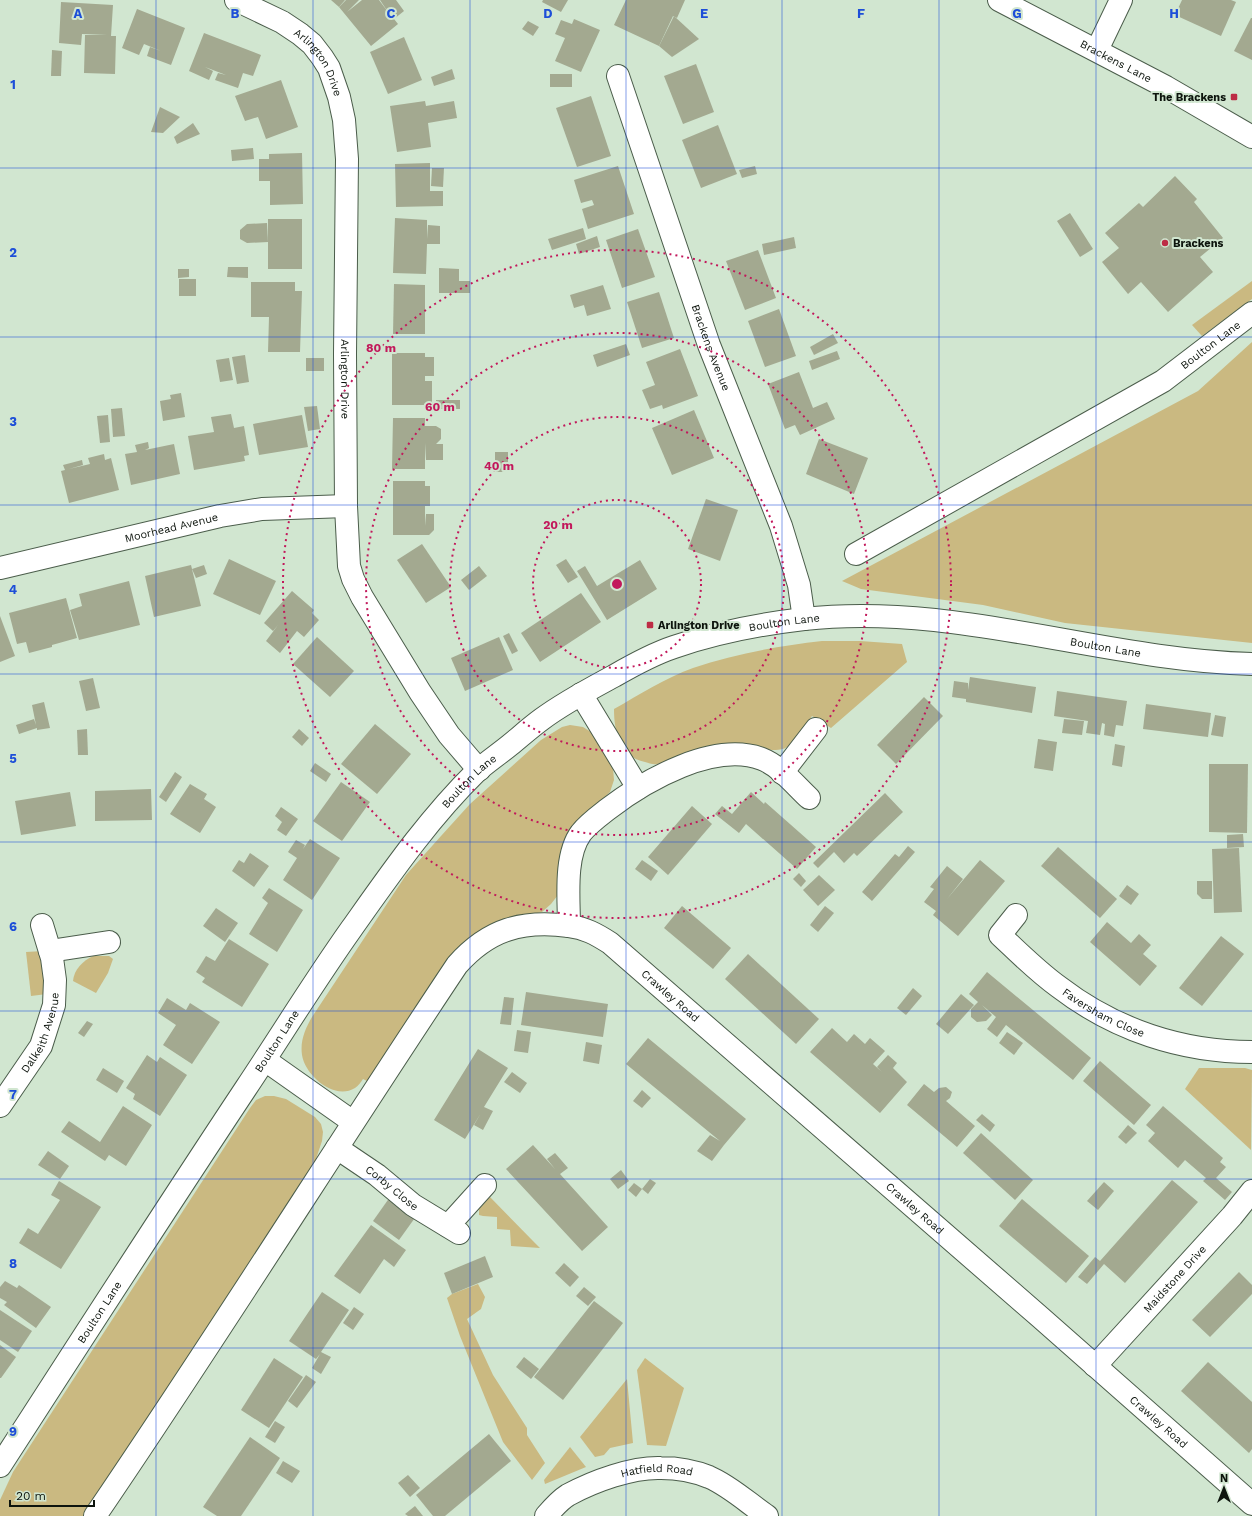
<svg xmlns="http://www.w3.org/2000/svg" width="1252" height="1516" font-family="'Work Sans',sans-serif">
	<style>
		.green { fill: #cab981 }
		.building { fill: #a3a990 }
		.lines { fill: none; stroke-linecap: round; stroke-linejoin: round }
		.minor-casing { stroke: #4b5d4b; stroke-width: 24 }
		.tertiary-casing { stroke: #4b5d4b; stroke-width: 24 }
		.minor { stroke: #fff; stroke-width: 22 }
		.tertiary { stroke: #fff; stroke-width: 22 }
		.grid { fill: none; stroke: #1d4ed8; stroke-width: 1; stroke-opacity: 0.55 }
		.ring { fill: none; stroke: #c2185b; stroke-width: 2; stroke-dasharray: 2 4 }
		.poi-dot { fill: #bd2c45; stroke: #d1e6d0; stroke-width: 1.5 }
		.labels { text-anchor: middle; stroke-width: 4; stroke-linejoin: round; paint-order: stroke }
		.street-label { font-size: 11px; fill: #0d140d; stroke: #d1e6d0 }
		.poi-label { font-size: 11px; font-weight: bold; fill: #0d140d; stroke: #d1e6d0; text-anchor: start }
		.grid-label { font-size: 13px; text-anchor: middle; font-weight: bold; fill: #1d4ed8; stroke: #d1e6d0; stroke-width: 4; stroke-linejoin: round; paint-order: stroke }
		.centre { fill: #c2185b; stroke: #d1e6d0; stroke-width: 2 }
		.ring-label { font-size: 12px; text-anchor: middle; font-weight: bold; fill: #c2185b; stroke: #d1e6d0; stroke-width: 4; stroke-linejoin: round; paint-order: stroke }
	</style>
	<rect width="100%" height="100%" fill="#d1e6d0"/>
	<g class="green">
		<polygon points="1252,281 1252,299 1202,336 1192,325"/>
		<polygon points="1252,342 1252,643 1065,623 983,605 861,589 842,581 1198,391"/>
		<path d="M 822,641 L 860,641 L 902,644 L 907,662 L 831,728 L 812,716 C 805,726 798,741 787,747 C 773,756 752,742 737,743 C 709,744 684,761 657,764 C 653,765 649,763 645,762 C 620,757 614,732 614,709 C 639,695 665,678 693,668 C 734,654 778,646 822,641 Z"/>
		<path d="M 570,725 L 583,727 L 591,732 L 609,757 L 613,768 L 614,780 L 610,792 L 568,834 L 562,849 L 559,865 L 558,895 L 551,904 L 542,912 L 514,918 L 367,1081 L 363,1079 C 361,1082 358,1086 355,1088 C 334,1101 305,1075 302,1055 C 300,1041 305,1029 312,1017 L 406,875 L 441,836 L 470,804 L 541,740 L 562,727 Z"/>
		<polygon points="43,951 47,994 31,996 26,952"/>
		<path d="M 93,956 L 109,956 L 113,959 L 108,973 L 96,993 L 73,981 C 74,969 83,961 93,956 Z"/>
		<polygon points="1199,1068 1245,1068 1252,1070 1251,1150 1185,1089"/>
		<polygon points="265,1096 274,1096 286,1099 315,1117 321,1124 323,1132 322,1141 315,1162 83,1516 0,1516 0,1500 13,1472 250,1108 256,1100"/>
		<polygon points="490,1197 533,1241 540,1248 511,1246 510,1230 497,1229 497,1217 483,1216 479,1215 479,1209"/>
		<polygon points="478,1284 485,1297 481,1309 467,1319 493,1375 527,1428 527,1435 545,1463 532,1480 503,1442 460,1336 447,1298 452,1294"/>
		<polygon points="645,1358 684,1388 666,1446 647,1445 637,1370"/>
		<polygon points="627,1379 633,1443 610,1448 604,1455 595,1457 580,1437"/>
		<polygon points="570,1447 586,1467 545,1484 544,1480"/>
	</g>
	<g class="building">
		<polygon points="331,0 345,0 339,7"/>
		<polygon points="346,0 359,0 347,12 362,0 379,0 388,12 380,0 396,0 404,11 394,19 398,24 371,46 339,7"/>
		<polygon points="543,0 568,0 561,12 542,2"/>
		<polygon points="626,0 685,0 677,18 673,16 659,46 614,25"/>
		<polygon points="1182,0 1231,0 1236,2 1221,36 1175,15"/>
		<polygon points="61,2 113,5 111,36 116,36 115,74 84,73 85,35 107,35 82,34 81,45 59,43"/>
		<polygon points="137,9 185,28 171,65 147,56 150,47 161,51 144,44 139,55 122,48"/>
		<polygon points="674,16 699,39 672,57 659,46"/>
		<polygon points="1251,18 1252,18 1252,60 1234,51"/>
		<polygon points="574,19 600,30 581,72 555,61 565,38 555,34 561,20 572,24"/>
		<polygon points="528,21 539,27 533,36 522,29"/>
		<polygon points="204,33 261,55 253,76 243,73 238,88 215,80 218,73 226,75 205,67 213,71 209,80 189,71"/>
		<polygon points="404,37 422,80 388,94 370,52"/>
		<polygon points="52,50 62,51 61,76 51,76"/>
		<polygon points="696,64 714,112 683,124 664,76"/>
		<polygon points="452,69 455,79 434,86 431,77"/>
		<rect x="550" y="74" width="22" height="13"/>
		<polygon points="281,80 298,127 266,139 258,117 245,121 235,96"/>
		<polygon points="591,96 611,156 577,167 556,108"/>
		<polygon points="425,101 426,106 454,101 457,118 428,123 431,147 397,152 390,106"/>
		<polygon points="160,107 180,117 163,133 151,132"/>
		<polygon points="193,123 200,134 177,144 174,137"/>
		<polygon points="718,125 737,174 701,188 682,140"/>
		<polygon points="253,148 254,159 232,161 231,150"/>
		<polygon points="302,153 303,204 270,205 270,181 259,181 259,159 269,159 269,154"/>
		<polygon points="430,163 430,191 443,191 443,206 396,207 395,164"/>
		<polygon points="618,166 634,214 588,229 582,209 594,205 592,200 581,203 574,180"/>
		<polygon points="755,166 757,174 742,178 739,170"/>
		<polygon points="432,168 444,168 443,187 431,186"/>
		<polygon points="1175,176 1197,199 1194,202 1223,238 1200,257 1213,272 1168,312 1141,282 1128,294 1102,262 1119,248 1105,233 1139,203 1143,207"/>
		<polygon points="1070,213 1093,249 1080,257 1057,221"/>
		<polygon points="395,218 427,220 427,239 428,225 440,226 440,244 427,244 426,274 393,273"/>
		<rect x="268" y="219" width="34" height="50"/>
		<polygon points="267,223 268,242 247,243 240,239 240,230 247,224"/>
		<polygon points="583,228 586,239 552,250 548,239"/>
		<polygon points="638,229 655,277 622,288 606,240"/>
		<polygon points="597,236 600,247 579,254 576,244"/>
		<polygon points="794,237 796,248 764,255 762,244"/>
		<polygon points="758,250 776,298 745,310 726,261"/>
		<polygon points="228,267 248,267 248,278 227,277"/>
		<polygon points="439,268 459,269 459,281 470,281 470,293 439,293"/>
		<polygon points="178,269 189,269 189,277 178,278"/>
		<rect x="179" y="279" width="17" height="17"/>
		<polygon points="251,282 295,282 295,291 302,291 300,352 268,352 269,317 251,317"/>
		<polygon points="394,284 425,285 425,334 393,334"/>
		<polygon points="603,285 611,309 587,316 584,305 574,308 570,295"/>
		<polygon points="659,292 674,338 642,348 627,302"/>
		<polygon points="779,309 796,356 765,367 748,321"/>
		<polygon points="833,334 838,343 814,355 810,347"/>
		<polygon points="626,344 630,355 597,367 593,355"/>
		<polygon points="680,349 698,396 663,409 662,405 650,409 642,390 655,385 646,362"/>
		<polygon points="837,351 840,359 812,370 809,361"/>
		<polygon points="392,353 425,353 425,381 432,381 432,405 392,405"/>
		<polygon points="245,355 249,382 237,384 232,357"/>
		<rect x="425" y="357" width="9" height="19"/>
		<polygon points="229,358 233,380 220,382 216,360"/>
		<rect x="306" y="358" width="18" height="13"/>
		<polygon points="799,372 813,408 827,402 835,419 800,435 795,425 785,429 768,384"/>
		<polygon points="181,393 185,417 163,421 160,401 171,399 170,395"/>
		<rect x="436" y="400" width="24" height="9"/>
		<polygon points="317,406 320,429 308,431 304,407"/>
		<polygon points="122,408 125,436 113,437 111,409"/>
		<polygon points="694,410 714,458 672,475 652,428"/>
		<polygon points="231,414 234,428 244,426 249,455 244,456 245,461 194,470 188,436 214,432 211,417"/>
		<polygon points="108,415 110,442 100,443 97,416"/>
		<polygon points="302,415 308,447 259,455 253,424"/>
		<polygon points="393,418 425,418 425,426 436,426 441,429 441,439 436,444 443,444 443,460 426,460 425,443 425,469 392,469"/>
		<polygon points="819,439 868,458 854,494 806,474"/>
		<polygon points="148,442 149,448 145,450 174,444 180,474 131,485 125,454 137,452 135,445"/>
		<rect x="495" y="452" width="13" height="20"/>
		<polygon points="104,454 105,460 111,458 119,490 69,503 61,471 65,470 63,465 82,460 83,465 69,469 90,464 88,458"/>
		<polygon points="393,481 425,481 425,486 430,486 430,506 425,506 425,526 426,514 434,514 434,530 429,535 393,535"/>
		<polygon points="706,499 738,510 720,561 688,549"/>
		<polygon points="422,544 451,587 426,603 397,560"/>
		<polygon points="229,559 276,581 260,615 213,594"/>
		<polygon points="566,559 578,577 568,583 556,565"/>
		<polygon points="640,560 657,589 607,620 577,571 585,566 597,586"/>
		<polygon points="191,565 201,606 154,617 145,576"/>
		<polygon points="204,565 207,574 196,578 192,569"/>
		<polygon points="479,566 487,576 469,590 461,580"/>
		<polygon points="129,581 140,625 79,640 70,610 82,606 79,594"/>
		<polygon points="292,591 314,610 312,613 319,620 304,637 297,631 280,653 266,641 278,625 273,631 264,623"/>
		<polygon points="581,593 601,622 540,662 521,633"/>
		<polygon points="66,598 77,638 52,645 52,647 29,653 26,642 17,644 9,613"/>
		<polygon points="0,616 15,656 0,662"/>
		<polygon points="509,633 518,651 512,654 503,636"/>
		<polygon points="317,637 354,671 330,697 293,664"/>
		<polygon points="499,637 513,670 465,691 451,658"/>
		<polygon points="970,677 1036,687 1032,713 966,702 966,699 952,697 954,681 968,683 968,690"/>
		<polygon points="93,678 100,708 86,711 79,681"/>
		<polygon points="1057,691 1127,701 1123,726 1116,725 1114,737 1104,735 1105,724 1102,723 1100,735 1086,733 1088,721 1054,716"/>
		<polygon points="924,697 943,716 896,764 877,745"/>
		<polygon points="44,702 50,728 37,730 37,728 19,734 16,725 34,719 36,725 32,705"/>
		<polygon points="1146,704 1211,713 1208,737 1143,729"/>
		<polygon points="1215,715 1226,717 1223,737 1211,735"/>
		<polygon points="1064,719 1084,721 1082,735 1062,733"/>
		<polygon points="375,724 411,754 377,794 341,764"/>
		<polygon points="87,729 88,755 78,755 77,730"/>
		<polygon points="299,729 309,738 302,746 292,737"/>
		<polygon points="1038,739 1057,742 1053,771 1034,768"/>
		<polygon points="1115,744 1125,746 1122,767 1112,765"/>
		<polygon points="315,763 331,774 326,782 310,771"/>
		<polygon points="1209,764 1248,764 1247,833 1209,832"/>
		<polygon points="175,772 182,777 166,802 159,797"/>
		<polygon points="341,782 370,802 342,841 313,821"/>
		<polygon points="190,784 207,794 204,799 216,807 200,833 170,814"/>
		<polygon points="151,789 152,820 95,821 95,791"/>
		<polygon points="70,792 76,826 21,835 15,801"/>
		<polygon points="751,792 764,804 765,802 816,847 797,869 746,824 739,833 715,814 722,806 732,814"/>
		<polygon points="885,793 903,812 857,856 854,853 844,863 834,852 818,868 813,863"/>
		<polygon points="692,806 712,824 668,875 648,857"/>
		<polygon points="281,807 298,819 286,836 277,830 282,822 275,816"/>
		<polygon points="1243,834 1244,847 1227,848 1227,835"/>
		<polygon points="310,839 340,858 312,900 283,880 297,858 288,852 296,840 305,845 303,849"/>
		<polygon points="908,846 915,852 872,901 862,892 895,854 899,857"/>
		<polygon points="1058,847 1117,899 1100,918 1041,866"/>
		<polygon points="1239,848 1242,912 1214,913 1212,849"/>
		<polygon points="250,853 269,866 254,887 232,871 239,860 244,863"/>
		<polygon points="642,860 658,871 651,881 635,869"/>
		<polygon points="980,860 1005,881 958,936 933,915 936,911 924,902 934,889 930,887 947,866 963,879 947,899"/>
		<polygon points="799,873 806,881 801,887 793,879"/>
		<polygon points="819,875 835,890 818,906 803,890"/>
		<polygon points="1197,881 1212,881 1212,899 1202,899 1197,894"/>
		<polygon points="1127,885 1139,894 1131,905 1119,896"/>
		<polygon points="269,888 303,910 277,952 249,934 268,903 262,898"/>
		<polygon points="682,906 731,948 713,969 664,928"/>
		<polygon points="825,906 834,913 818,932 810,925"/>
		<polygon points="216,908 238,923 225,942 203,926"/>
		<polygon points="1107,922 1131,943 1139,934 1151,945 1143,954 1157,966 1140,986 1090,942"/>
		<polygon points="1221,936 1244,954 1202,1006 1179,988"/>
		<polygon points="229,939 269,964 242,1007 202,982 205,978 196,972 206,956 215,961"/>
		<polygon points="748,954 819,1019 796,1044 725,979"/>
		<polygon points="987,972 1091,1058 1073,1080 1006,1025 997,1037 987,1029 996,1017 982,1005 992,1015 986,1021 977,1022 971,1017 971,1009 978,1002 969,994"/>
		<polygon points="913,988 922,996 906,1015 897,1008"/>
		<polygon points="526,992 608,1004 603,1037 521,1025"/>
		<polygon points="961,994 974,1005 948,1034 936,1024"/>
		<polygon points="504,997 514,998 511,1025 500,1024"/>
		<polygon points="167,998 186,1010 190,1003 220,1022 192,1064 163,1045 176,1025 158,1013"/>
		<polygon points="87,1021 93,1024 84,1037 78,1033"/>
		<polygon points="832,1028 847,1042 854,1034 865,1044 870,1038 885,1051 873,1064 882,1072 877,1067 888,1055 897,1063 893,1068 907,1082 880,1113 810,1052"/>
		<polygon points="517,1030 531,1032 528,1053 514,1051"/>
		<polygon points="1007,1032 1023,1043 1014,1055 999,1043"/>
		<polygon points="648,1038 746,1119 724,1145 712,1161 697,1151 710,1135 720,1141 626,1064"/>
		<polygon points="586,1042 602,1045 599,1064 583,1061"/>
		<polygon points="478,1049 508,1068 484,1107 493,1111 483,1130 474,1125 481,1113 465,1139 434,1120"/>
		<polygon points="147,1055 157,1062 160,1057 187,1075 160,1116 133,1099 135,1094 126,1088"/>
		<polygon points="1100,1061 1151,1105 1134,1125 1083,1081"/>
		<polygon points="103,1068 124,1081 117,1093 96,1080"/>
		<polygon points="512,1072 527,1083 520,1093 504,1082"/>
		<polygon points="924,1084 934,1092 939,1088 946,1087 952,1092 950,1098 946,1101 975,1126 957,1147 907,1105"/>
		<polygon points="642,1090 651,1098 642,1108 633,1101"/>
		<polygon points="123,1106 152,1125 126,1166 109,1155 105,1161 61,1132 69,1121 100,1142"/>
		<polygon points="1163,1106 1223,1158 1220,1162 1226,1167 1216,1178 1232,1192 1225,1200 1203,1181 1206,1178 1185,1160 1178,1168 1148,1141 1155,1133 1146,1125"/>
		<polygon points="982,1114 995,1125 990,1132 976,1120"/>
		<polygon points="1128,1125 1137,1133 1126,1144 1118,1137"/>
		<polygon points="981,1133 1033,1180 1015,1200 963,1153"/>
		<polygon points="533,1145 555,1169 547,1159 555,1153 568,1168 560,1174 608,1227 582,1251 506,1169"/>
		<polygon points="48,1151 69,1166 60,1179 38,1165"/>
		<polygon points="621,1170 629,1181 618,1189 610,1179"/>
		<polygon points="650,1179 656,1183 648,1194 642,1189"/>
		<polygon points="1172,1180 1198,1202 1125,1283 1104,1264 1087,1284 1078,1277 1095,1257 1100,1261"/>
		<polygon points="59,1181 101,1207 61,1269 19,1243 28,1228 38,1234 60,1200 51,1195"/>
		<polygon points="1104,1182 1114,1191 1098,1210 1087,1201"/>
		<polygon points="634,1183 642,1189 636,1197 628,1190"/>
		<polygon points="390,1197 417,1215 399,1240 373,1221"/>
		<polygon points="1022,1199 1089,1256 1066,1283 999,1226"/>
		<polygon points="371,1225 406,1250 394,1267 384,1259 360,1294 334,1276"/>
		<polygon points="485,1256 493,1277 452,1294 444,1273"/>
		<polygon points="564,1263 579,1277 570,1287 555,1273"/>
		<polygon points="1239,1272 1252,1285 1252,1294 1210,1337 1192,1320"/>
		<polygon points="5,1281 17,1288 19,1285 51,1307 36,1328 4,1305 7,1302 0,1298 0,1287"/>
		<polygon points="584,1287 596,1297 588,1306 576,1296"/>
		<polygon points="322,1292 349,1310 321,1352 331,1357 321,1374 312,1368 320,1354 316,1359 289,1341"/>
		<polygon points="594,1301 623,1323 563,1400 534,1377"/>
		<polygon points="354,1307 364,1314 353,1330 343,1323"/>
		<polygon points="0,1310 32,1331 18,1352 0,1340"/>
		<polygon points="0,1345 16,1357 1,1378 0,1378"/>
		<polygon points="524,1357 539,1369 531,1379 516,1367"/>
		<polygon points="274,1358 303,1377 269,1428 241,1410"/>
		<polygon points="1208,1362 1252,1402 1252,1449 1249,1453 1181,1391"/>
		<polygon points="306,1375 316,1382 297,1408 288,1401"/>
		<polygon points="275,1421 285,1427 275,1443 265,1437"/>
		<polygon points="489,1434 511,1461 445,1516 433,1516 416,1495"/>
		<polygon points="250,1437 280,1458 241,1516 217,1516 203,1507"/>
		<polygon points="283,1461 300,1471 292,1483 276,1473"/>
		<polygon points="408,1475 420,1488 410,1497 398,1483"/>
		<polygon points="415,1506 423,1516 408,1516 405,1514"/>
	</g>
	<g class="lines">
		<defs>
			<g id="minor">
				<path id="s1" d="M 236,0 L 282,22 L 300,34 L 312,44 L 322,57 L 329,68 L 339,97 L 344,120 L 347,159 L 345,354 L 346,506 L 349,566 L 353,579 L 362,597 L 420,692 L 449,735 L 479,770"/>
				<polyline points="1097,50 1121,0"/>
				<path id="s2" d="M 618,76 L 709,345 L 781,526 L 799,585 L 804,619"/>
				<path id="s3" d="M 856,554 L 1163,381 L 1252,313"/>
				<path id="s4" d="M 0,568 L 220,516 L 262,509 L 346,506"/>
				<polyline points="581,694 638,788"/>
				<polyline points="782,773 816,729"/>
				<path id="s5" d="M 1016,915 L 1000,935 C 1019,953 1038,972 1059,987 C 1115,1030 1182,1052 1252,1052"/>
				<path id="s6" d="M 569,926 C 585,928 596,934 610,943 L 1040,1317 L 1252,1504"/>
				<polyline points="50,951 109,942"/>
				<polyline points="265,1060 353,1122"/>
				<path id="s7" d="M 0,1106 L 41,1046 L 54,1005 L 55,980 L 52,958 L 42,925"/>
				<path id="s8" d="M 337,1148 L 377,1175 L 413,1205 L 459,1233"/>
				<polyline points="448,1226 485,1185"/>
				<path id="s9" d="M 1095,1366 L 1232,1216 L 1252,1191"/>
				<path d="M 95,1516 C 219,1334 335,1148 457,965 C 489,929 522,920 569,926 C 569,899 564,856 581,833 C 588,824 599,816 608,809 C 646,780 714,741 762,759 C 780,766 795,785 809,798"/>
				<path id="s10" d="M 546,1516 C 552,1509 560,1500 568,1495 C 594,1481 632,1467 661,1468 C 678,1468 694,1471 709,1477 C 730,1486 748,1503 767,1516"/>
			</g>
			<g id="tertiary">
				<path id="s11" d="M 999,0 L 1166,87 L 1252,137"/>
				<path id="s12" d="M 0,1466 C 82,1339 163,1213 246,1088 C 282,1034 315,980 352,928 C 391,873 429,818 477,771 C 487,762 499,754 510,745 C 521,736 531,727 542,719 C 565,702 590,689 614,676 C 633,665 653,654 674,647 C 715,633 761,624 804,619 C 955,602 1102,660 1252,664"/>
			</g>
		</defs>
		<use href="#minor" class="minor-casing"/>
		<use href="#tertiary" class="tertiary-casing"/>
		<use href="#minor" class="minor"/>
		<use href="#tertiary" class="tertiary"/>
	</g>
	<path class="grid" d="M 156,0 L 156,1516M 313,0 L 313,1516M 470,0 L 470,1516M 626,0 L 626,1516M 782,0 L 782,1516M 939,0 L 939,1516M 1096,0 L 1096,1516M 0,168 L 1252,168M 0,337 L 1252,337M 0,505 L 1252,505M 0,674 L 1252,674M 0,842 L 1252,842M 0,1011 L 1252,1011M 0,1179 L 1252,1179M 0,1348 L 1252,1348"/>
	<g class="ring">
		<circle cx="617" cy="584" r="84"/>
		<circle cx="617" cy="584" r="167"/>
		<circle cx="617" cy="584" r="251"/>
		<circle cx="617" cy="584" r="334"/>
	</g>
	<g class="poi-dot">
		<rect x="1230" y="93" width="8" height="8" rx="2"/>
		<circle cx="1165" cy="243" r="4"/>
		<rect x="646" y="621" width="8" height="8" rx="2"/>
	</g>
	<g class="labels">
		<g class="street-label">
			<text dy="4" stroke="none"><textPath href="#s11" startOffset="132">Brackens Lane</textPath></text>
			<text dy="4" stroke="none"><textPath href="#s1" startOffset="107">Arlington Drive</textPath></text>
			<text dy="4" stroke="none"><textPath href="#s3" startOffset="412">Boulton Lane</textPath></text>
			<text dy="4" stroke="none"><textPath href="#s2" startOffset="287">Brackens Avenue</textPath></text>
			<text dy="4" stroke="none"><textPath href="#s1" startOffset="431">Arlington Drive</textPath></text>
			<text dy="4" stroke="none"><textPath href="#s4" startOffset="176">Moorhead Avenue</textPath></text>
			<text dy="4" stroke="none"><textPath href="#s12" startOffset="1191">Boulton Lane</textPath></text>
			<text dy="4" stroke="none"><textPath href="#s12" startOffset="1515">Boulton Lane</textPath></text>
			<text dy="4" stroke="none"><textPath href="#s12" startOffset="831">Boulton Lane</textPath></text>
			<text dy="4" stroke="none"><textPath href="#s6" startOffset="125">Crawley Road</textPath></text>
			<text dy="4" stroke="none"><textPath href="#s5" startOffset="156">Faversham Close</textPath></text>
			<text dy="4" stroke="none"><textPath href="#s7" startOffset="85">Dalkeith Avenue</textPath></text>
			<text dy="4" stroke="none"><textPath href="#s12" startOffset="507">Boulton Lane</textPath></text>
			<text dy="4" stroke="none"><textPath href="#s8" startOffset="68">Corby Close</textPath></text>
			<text dy="4" stroke="none"><textPath href="#s6" startOffset="449">Crawley Road</textPath></text>
			<text dy="4" stroke="none"><textPath href="#s9" startOffset="118">Maidstone Drive</textPath></text>
			<text dy="4" stroke="none"><textPath href="#s12" startOffset="183">Boulton Lane</textPath></text>
			<text dy="4" stroke="none"><textPath href="#s6" startOffset="773">Crawley Road</textPath></text>
			<text dy="4" stroke="none"><textPath href="#s10" startOffset="124">Hatfield Road</textPath></text>
		</g>
		<g class="poi-label">
			<text x="1226" y="101" text-anchor="end">The Brackens</text>
			<text x="1173" y="247">Brackens</text>
			<text x="658" y="629">Arlington Drive</text>
		</g>
	</g>
	<g class="grid-label">
		<text x="78" y="18">A</text>
		<text x="235" y="18">B</text>
		<text x="391" y="18">C</text>
		<text x="548" y="18">D</text>
		<text x="704" y="18">E</text>
		<text x="861" y="18">F</text>
		<text x="1017" y="18">G</text>
		<text x="1174" y="18">H</text>
		<text x="13" y="89">1</text>
		<text x="13" y="257">2</text>
		<text x="13" y="426">3</text>
		<text x="13" y="594">4</text>
		<text x="13" y="763">5</text>
		<text x="13" y="931">6</text>
		<text x="13" y="1099">7</text>
		<text x="13" y="1268">8</text>
		<text x="13" y="1436">9</text>
	</g>
	<circle cx="617" cy="584" r="6" class="centre"/>
	<g class="ring-label">
		<text x="381" y="352">80 m</text>
		<text x="440" y="411">60 m</text>
		<text x="499" y="470">40 m</text>
		<text x="558" y="529">20 m</text>
	</g>
	<g transform="translate(1224 1488)" stroke="#d1e6d0" stroke-width="3" paint-order="stroke">
	<path d="M0-3L7 15L0 10L-7 15Z" fill="#0d140d"/>
	<text y="-6" font-size="11" font-weight="bold" text-anchor="middle" fill="#0d140d">N</text>
	</g>
	<path d="M10 1500v6h84v-6" fill="none" stroke="#0d140d" stroke-width="2"/>
	<text x="16" y="1500" font-size="12" fill="#0d140d" stroke="#d1e6d0" stroke-width="3" paint-order="stroke">20 m</text>
</svg>
